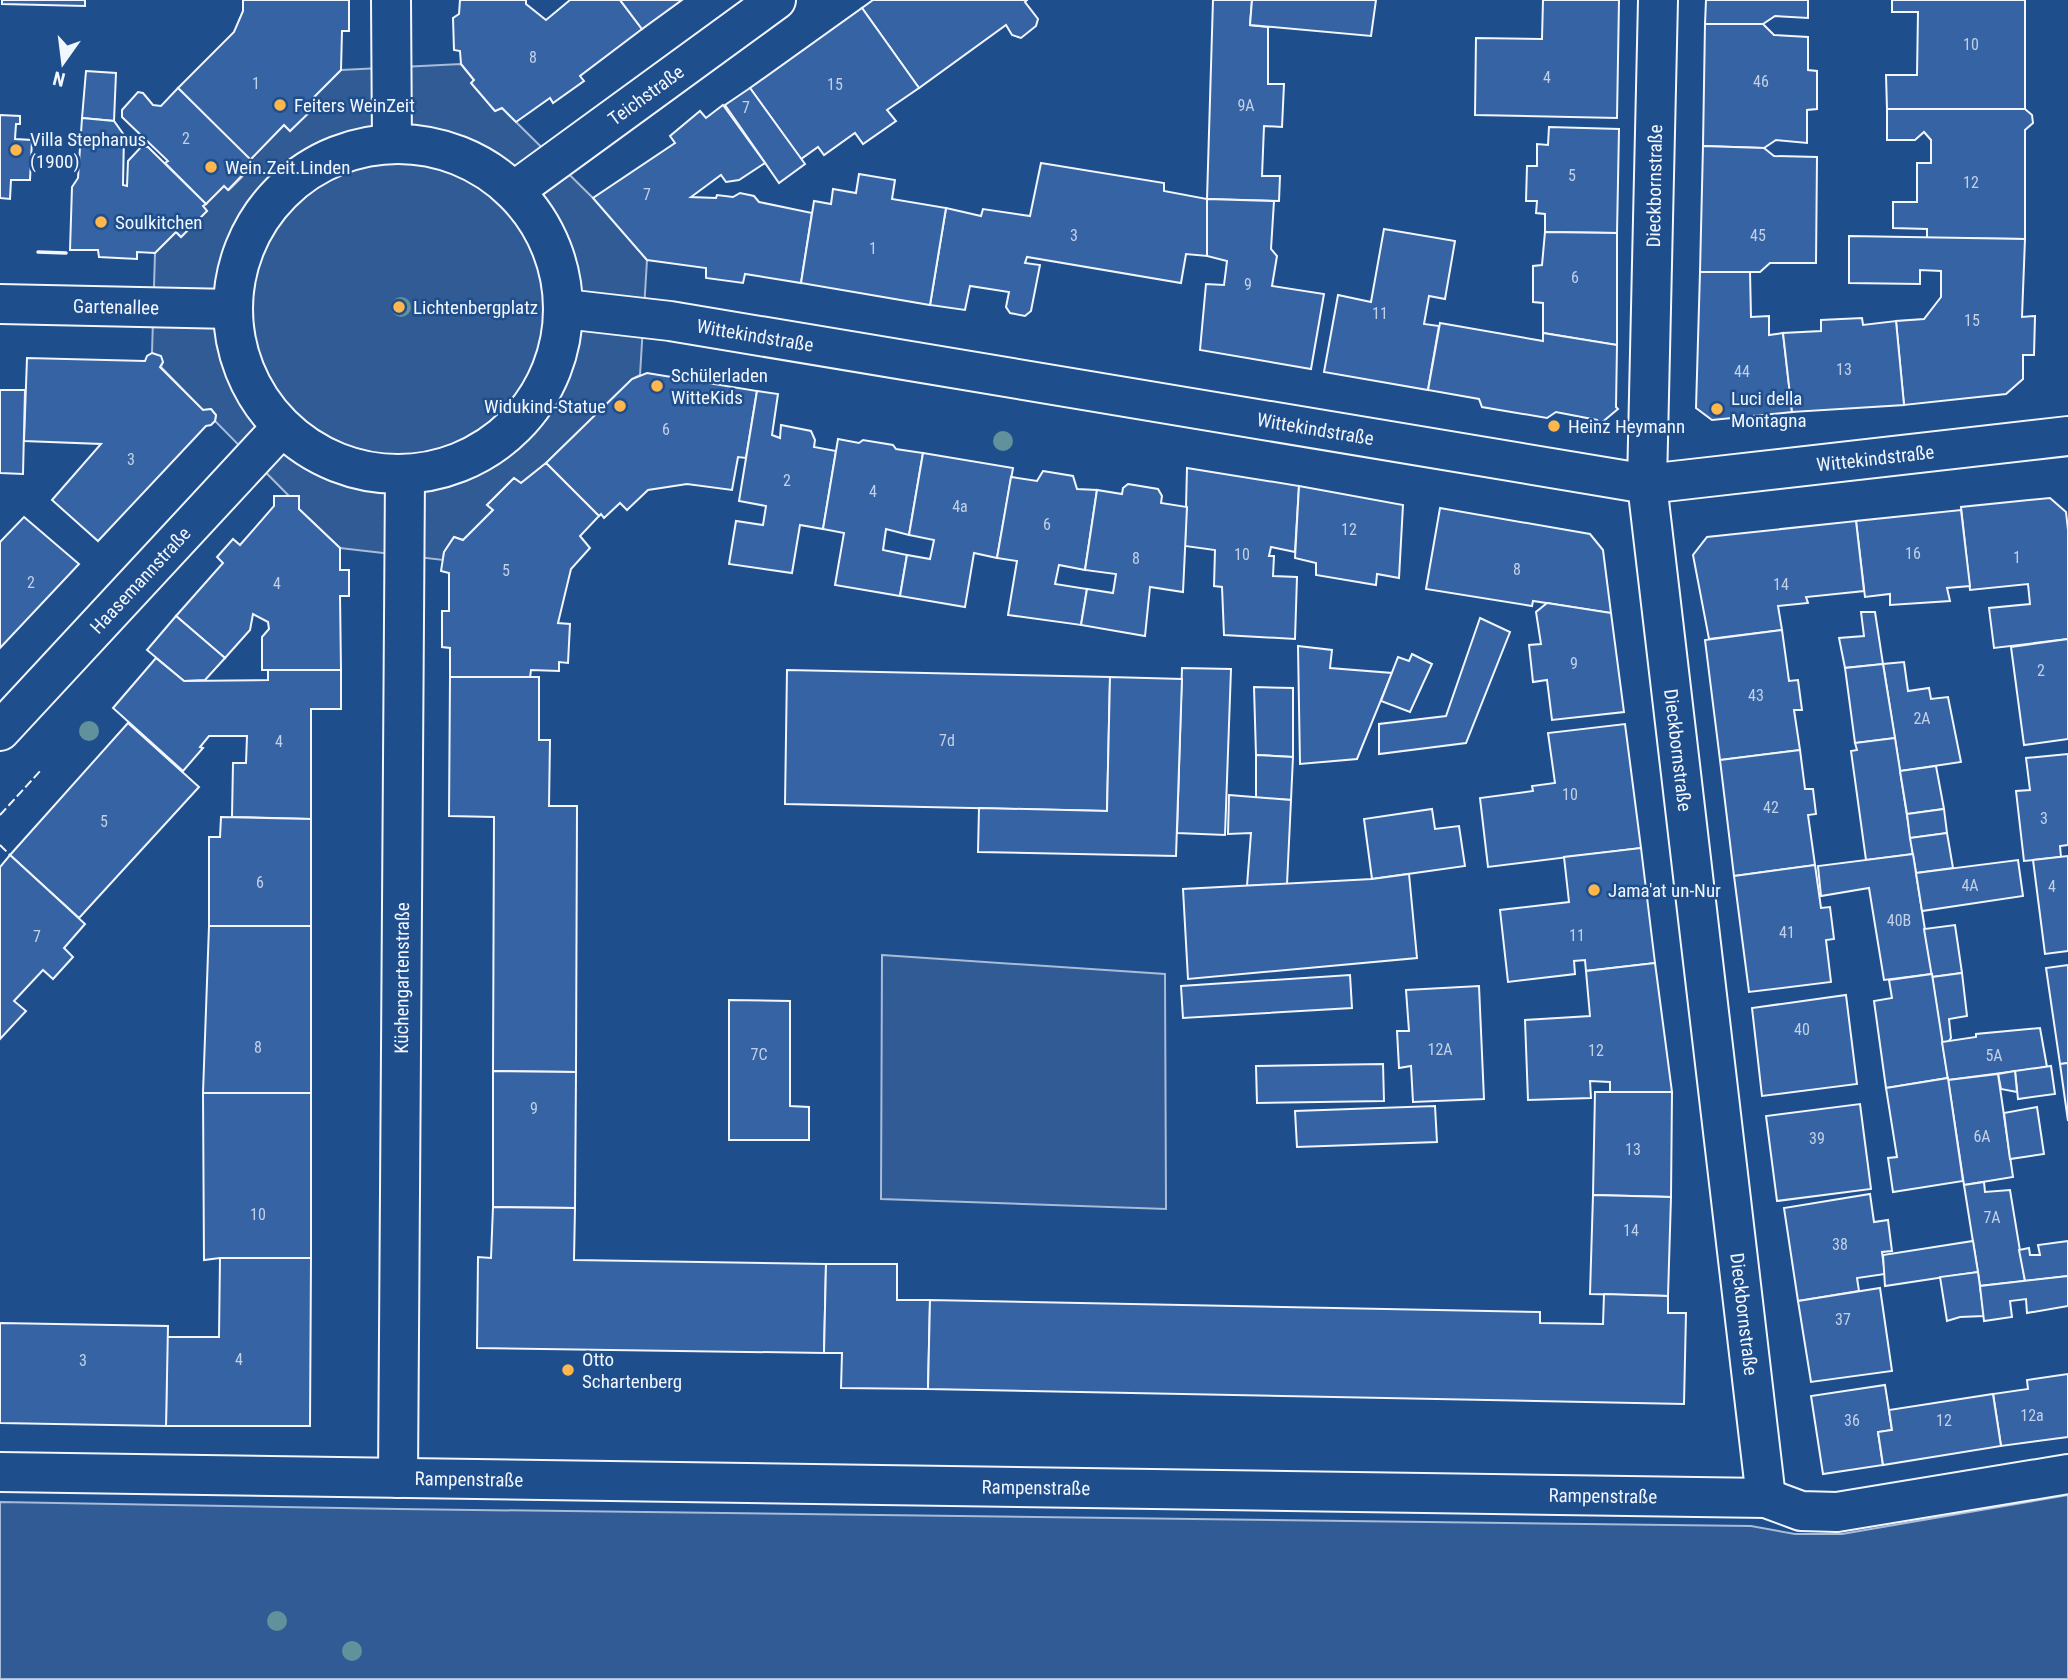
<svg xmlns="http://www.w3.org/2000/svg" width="2068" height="1679" font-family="'Roboto Condensed',sans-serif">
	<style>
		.built { fill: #305b95; stroke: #a8bbd7; stroke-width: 2 }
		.building { fill: #3563a3; stroke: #f2f6ff; stroke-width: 2 }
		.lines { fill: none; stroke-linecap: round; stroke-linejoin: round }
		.street-casing { stroke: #f2f6ff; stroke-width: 42 }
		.street { stroke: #1f4e8c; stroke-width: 38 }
		.fence { stroke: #f2f6ff; stroke-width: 2; stroke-dasharray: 9 3.5; stroke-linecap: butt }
		.wall { stroke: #f2f6ff; stroke-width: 3.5 }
		.tree { fill: #61919a }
		.poi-dot { fill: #ffb74d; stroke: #1f4e8c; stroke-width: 2.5 }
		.labels { text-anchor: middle; stroke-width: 5; stroke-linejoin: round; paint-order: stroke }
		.number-label { font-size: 16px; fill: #c3d1e8 }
		.street-label { font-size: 19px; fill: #f2f6ff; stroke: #1f4e8c }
		.poi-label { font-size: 19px; fill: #f2f6ff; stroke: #1f4e8c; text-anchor: start }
	</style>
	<rect width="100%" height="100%" fill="#1f4e8c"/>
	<g class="built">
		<polygon points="461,64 474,80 472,84 495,111 502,108 516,122 593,198 647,260 640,375 632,379 546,463 521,483 514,478 487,505 493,510 463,540 454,537 444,552 443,560 340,548 299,509 289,496 215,421 216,415 211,409 203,410 161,367 163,362 152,353 155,253 176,232 181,237 207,211 203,206 224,186 229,190 242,177 254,164 250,160 284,125 290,131 317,104 313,98 341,70"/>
		<polygon points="882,955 1165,974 1166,1209 881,1199"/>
		<polygon points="2068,1495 2068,1679 0,1679 0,1502 399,1509 1751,1526 1795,1534 1842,1534"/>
	</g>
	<g class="building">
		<polygon points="2,0 85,0 85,6 2,4"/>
		<polygon points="243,0 349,0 349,31 342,31 341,70 313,98 318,104 290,131 284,125 250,160 178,88 234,32 243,11"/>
		<polygon points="460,0 526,0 526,4 546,20 570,0 620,0 642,29 580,76 584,81 553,103 550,98 516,122 502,108 495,111 471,83 474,80 461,64 460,51 454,50 453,18 459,14"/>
		<polygon points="620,0 682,0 642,29"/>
		<polygon points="873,0 1027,0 1025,2 1038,19 1036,26 1021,38 1012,35 1006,25 919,88 862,8"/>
		<polygon points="1213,0 1252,0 1250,25 1268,27 1268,84 1284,84 1282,127 1264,126 1262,176 1280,176 1279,201 1207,199"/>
		<polygon points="1252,0 1376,0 1371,36 1250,25"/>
		<polygon points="1543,0 1619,0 1617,118 1475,115 1476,38 1542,39"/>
		<polygon points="1706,0 1808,0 1808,18 1775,16 1763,24 1705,24"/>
		<polygon points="1892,0 2025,0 2025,109 1887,109 1886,75 1917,75 1918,12 1892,12"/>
		<polygon points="862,8 919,88 887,110 896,121 863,144 855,133 824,155 818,147 801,159 750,88"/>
		<polygon points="1705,24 1763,24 1774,35 1808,37 1808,70 1817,71 1817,109 1807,110 1807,143 1776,140 1764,148 1703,146"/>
		<polygon points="86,71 116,73 114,121 82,118"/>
		<polygon points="178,88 254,163 228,190 224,186 206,204 165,163 168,161 122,117 122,110 138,92 143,93 153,105 161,106"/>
		<polygon points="750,88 805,164 779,183 725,105"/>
		<polygon points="723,105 765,163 739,180 726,182 721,175 691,197 716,198 717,195 733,197 740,193 754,196 759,202 812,213 801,283 745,274 743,283 706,278 706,268 647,260 593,198 675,143 670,136 700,111 706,118"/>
		<polygon points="1887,109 2025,109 2032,115 2033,123 2025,130 2025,239 1927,238 1927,229 1893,228 1893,202 1917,202 1917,163 1931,163 1931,140 1924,132 1915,140 1887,140"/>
		<polygon points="0,115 20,116 20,124 16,124 15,139 32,140 30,180 11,180 10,199 0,198"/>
		<polygon points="82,118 114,121 124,135 123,185 127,186 128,161 142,146 148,147 206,204 203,206 207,211 181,237 176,232 155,253 137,252 137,259 99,257 98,250 70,250 72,187 78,178"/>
		<polygon points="1549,127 1619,129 1617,233 1545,232 1545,214 1536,213 1537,201 1526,201 1527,166 1537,166 1537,144 1548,145"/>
		<polygon points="1703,146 1764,148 1774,156 1817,157 1816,263 1770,263 1760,272 1700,272"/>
		<polygon points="1041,163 1164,183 1164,191 1207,199 1207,256 1186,254 1181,283 1027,257 1025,263 1040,265 1031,311 1025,316 1010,313 1006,307 1009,292 970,286 965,310 930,305 946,208 981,216 983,209 1030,216"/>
		<polygon points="859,174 895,180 892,199 946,208 930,305 801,283 814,201 831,204 833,189 856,193"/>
		<polygon points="1207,199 1274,201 1271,249 1277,256 1272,286 1324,294 1311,369 1200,350 1206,284 1224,285 1227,261 1207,256"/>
		<polygon points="1384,229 1455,241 1445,299 1429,296 1424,324 1439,326 1428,390 1324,372 1338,295 1371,302"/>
		<polygon points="1545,232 1617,233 1617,345 1543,333 1543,303 1533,302 1533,266 1542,265"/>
		<polygon points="1849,236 2025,239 2022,317 2035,316 2034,355 2023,355 2023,379 2006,394 1904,405 1896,321 1924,319 1941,297 1941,271 1920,270 1920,284 1849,283"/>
		<polygon points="1700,272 1750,272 1751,317 1769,316 1769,335 1783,333 1792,412 1712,420 1696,408"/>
		<polygon points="1862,318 1863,325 1896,321 1904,405 1792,412 1783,333 1821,331 1821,320"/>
		<polygon points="1440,323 1543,341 1543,333 1617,345 1616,407 1618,409 1600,424 1597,420 1556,412 1547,418 1482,407 1479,399 1428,390"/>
		<polygon points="152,353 161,356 163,362 160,367 203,410 211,409 216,415 215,421 211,425 206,426 98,541 52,500 101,444 24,441 27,358 145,361 147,356"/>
		<polygon points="647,373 757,391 746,458 738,457 732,490 687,484 648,490 627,510 620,503 604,518 601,514 599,516 546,463 632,379"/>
		<polygon points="0,390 25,390 23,474 0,473"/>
		<polygon points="757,391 778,394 772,435 780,438 781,425 811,431 815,440 814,447 836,451 823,529 800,525 792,573 729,564 736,521 763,525 766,506 739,501"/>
		<polygon points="838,439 859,443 863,440 893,445 896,449 923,453 909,535 886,529 883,550 907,555 900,596 835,585 844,533 823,529"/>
		<polygon points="923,453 1013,468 997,558 974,553 965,607 900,596 907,555 930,559 934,540 909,535"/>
		<polygon points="546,463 599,516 580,536 590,548 571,569 558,623 570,624 568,663 559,662 559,671 531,670 530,678 450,677 450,648 442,647 442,611 449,611 449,573 441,571 444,552 454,537 463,540 493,510 487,505 514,478 521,483"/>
		<polygon points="1187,468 1299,486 1295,552 1271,547 1269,556 1274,556 1273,576 1297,577 1295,639 1224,635 1222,587 1214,586 1215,550 1185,546"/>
		<polygon points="1043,471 1073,476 1077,489 1097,490 1085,570 1059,565 1055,584 1087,589 1081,625 1008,615 1017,561 997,558 1011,477 1037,481"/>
		<polygon points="1128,484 1158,489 1162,496 1161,503 1187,507 1183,592 1150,587 1145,636 1081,625 1087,589 1113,593 1116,574 1085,570 1097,490 1122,494 1123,488"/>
		<polygon points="1299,486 1403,505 1399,578 1377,574 1376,585 1316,575 1316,563 1295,558"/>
		<polygon points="274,496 299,496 299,509 340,548 340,570 349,570 349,596 340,596 341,670 262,670 262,637 269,629 268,622 253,614 250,630 225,658 176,616 223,563 217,557 233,539 240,545 274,506"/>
		<polygon points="2050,498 2066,512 2068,530 2068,639 1994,648 1989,608 2030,604 2028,584 1970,590 1961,507"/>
		<polygon points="1440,508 1590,534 1603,550 1611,613 1533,601 1532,606 1426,589"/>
		<polygon points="1961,510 1970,586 1947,588 1950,601 1890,605 1890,594 1865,597 1856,521"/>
		<polygon points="24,517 79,564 0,648 0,542"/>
		<polygon points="1856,521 1864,591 1806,597 1808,603 1778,606 1782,630 1709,639 1693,555 1707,537"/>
		<polygon points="1547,603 1611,613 1624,712 1552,720 1547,680 1533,682 1529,645 1541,644 1536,612"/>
		<polygon points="1861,612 1875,612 1883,664 1845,668 1839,638 1864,636"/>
		<polygon points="176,616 225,658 205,680 184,681 147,650"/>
		<polygon points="1480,618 1510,632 1466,743 1379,754 1379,724 1446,716"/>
		<polygon points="1782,630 1789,681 1798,680 1802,710 1794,710 1800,750 1720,760 1705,640"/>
		<polygon points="2068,639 2068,739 2024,745 2011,647"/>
		<polygon points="1298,646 1332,650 1330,668 1392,673 1357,759 1300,764"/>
		<polygon points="1412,654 1432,664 1410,712 1381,701 1398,657 1409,661"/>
		<polygon points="156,658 184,681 268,680 268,670 341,670 341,709 311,709 311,819 232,817 233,763 246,763 247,736 209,736 200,747 203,748 183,771 113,708"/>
		<polygon points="1904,662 1908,691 1929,688 1931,699 1948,697 1961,762 1900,771 1883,664"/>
		<polygon points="1883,664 1895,738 1855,743 1845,668"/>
		<polygon points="1182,668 1231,669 1225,835 1177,833"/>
		<polygon points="787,670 1110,677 1107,811 785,804"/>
		<polygon points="450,677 539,677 539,740 550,740 549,806 577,806 576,1072 493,1071 494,817 449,816"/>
		<polygon points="1110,677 1182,679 1176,856 978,852 979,808 1107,811"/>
		<polygon points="1254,687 1293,688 1293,757 1256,755"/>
		<polygon points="128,723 199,787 79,918 10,855"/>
		<polygon points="1625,724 1641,848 1488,867 1480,798 1533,791 1532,786 1555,783 1548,733"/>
		<polygon points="1895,738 1913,854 1866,860 1851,751 1857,750 1855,743"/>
		<polygon points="1800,750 1805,789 1813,789 1816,814 1808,815 1815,865 1734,876 1720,760"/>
		<polygon points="2068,754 2068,845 2060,846 2061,857 2024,861 2016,791 2030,790 2026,758"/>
		<polygon points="1256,755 1293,757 1291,800 1256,798"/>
		<polygon points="1936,766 1944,809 1907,814 1900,771"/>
		<polygon points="1229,795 1291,800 1287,884 1247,886 1251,833 1228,834"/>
		<polygon points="1432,809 1435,829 1459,826 1465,866 1372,879 1364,819"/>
		<polygon points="1944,809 1947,833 1910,838 1907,814"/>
		<polygon points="221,817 311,819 311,926 209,926 209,837 220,837"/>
		<polygon points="1947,833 1953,868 1916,873 1910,838"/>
		<polygon points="1641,848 1655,963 1586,971 1585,960 1574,961 1575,974 1508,982 1500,910 1569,902 1564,857"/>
		<polygon points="1913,854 1932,974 1884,980 1869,888 1821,896 1818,866"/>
		<polygon points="10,855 85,924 64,948 73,957 53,979 43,970 14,1001 26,1011 0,1039 0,867"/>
		<polygon points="2068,856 2068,951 2045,954 2033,860"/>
		<polygon points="2018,860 2023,896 1922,911 1916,873"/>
		<polygon points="1815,865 1821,908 1830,907 1834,939 1826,940 1831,982 1749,992 1734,876"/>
		<polygon points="1409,874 1417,958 1188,979 1183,889 1372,879"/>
		<polygon points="1955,925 1962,973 1932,977 1924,929"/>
		<polygon points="209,926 311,926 311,1093 203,1093"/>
		<polygon points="1655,963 1672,1092 1610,1092 1610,1082 1590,1081 1591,1098 1528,1100 1525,1020 1590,1016 1586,971"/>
		<polygon points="2068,965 2068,1063 2060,1064 2046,968"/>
		<polygon points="1962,973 1967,1016 1949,1019 1951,1038 1948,1042 1942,1042 1932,977"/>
		<polygon points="1932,974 1948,1078 1886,1088 1874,1001 1892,998 1889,980"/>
		<polygon points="1350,975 1352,1008 1183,1018 1181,986"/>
		<polygon points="1479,986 1484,1099 1413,1102 1411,1066 1399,1068 1397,1031 1409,1031 1406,990"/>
		<polygon points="1846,995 1857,1084 1762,1096 1752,1008"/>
		<polygon points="729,1000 790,1001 790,1106 809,1107 809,1140 729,1140"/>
		<polygon points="2040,1028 2047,1067 1948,1080 1942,1042 1976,1037 1976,1034"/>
		<polygon points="2068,1063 2068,1121 2060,1064"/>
		<polygon points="1383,1064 1384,1101 1257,1103 1256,1066"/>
		<polygon points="2051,1066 2055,1094 2018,1099 2015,1071"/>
		<polygon points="493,1071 576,1072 575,1208 493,1207"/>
		<polygon points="2015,1071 2017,1092 2001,1089 1998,1074"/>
		<polygon points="1998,1074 2013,1177 1964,1185 1948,1080"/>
		<polygon points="1948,1078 1963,1181 1893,1192 1888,1158 1897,1157 1886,1088"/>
		<polygon points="1595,1092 1672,1092 1671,1197 1593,1195"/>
		<polygon points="203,1093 311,1093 311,1258 220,1258 204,1260"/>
		<polygon points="1860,1104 1871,1189 1777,1201 1766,1116"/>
		<polygon points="1435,1106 1437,1142 1297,1147 1295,1111"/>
		<polygon points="2037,1107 2044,1154 2010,1159 2004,1113"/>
		<polygon points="1984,1182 1985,1192 2010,1190 2025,1281 1980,1286 1964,1185"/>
		<polygon points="1870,1194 1874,1222 1888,1220 1892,1251 1882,1252 1885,1274 1857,1278 1859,1291 1798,1301 1784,1208"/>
		<polygon points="1593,1195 1671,1197 1668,1296 1590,1294"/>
		<polygon points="493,1207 575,1208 574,1260 826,1264 824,1353 477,1348 478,1257 491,1258"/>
		<polygon points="1973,1241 1978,1272 1885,1286 1883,1255"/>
		<polygon points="2068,1241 2068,1276 2025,1281 2019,1250 2029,1248 2030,1255 2040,1255 2038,1245"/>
		<polygon points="220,1258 311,1258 310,1426 166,1426 167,1337 219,1337"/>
		<polygon points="826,1264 897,1264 897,1300 930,1300 928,1389 841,1388 842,1353 824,1353"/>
		<polygon points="1978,1272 1984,1316 1960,1317 1947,1321 1940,1277"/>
		<polygon points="2068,1276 2068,1306 2027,1313 2026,1299 2010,1301 2012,1317 1984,1321 1980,1286"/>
		<polygon points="1880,1288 1892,1371 1811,1382 1798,1301"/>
		<polygon points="1604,1294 1668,1296 1668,1313 1686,1313 1684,1404 928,1389 930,1300 1540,1312 1540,1323 1603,1324"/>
		<polygon points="0,1323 168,1326 166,1426 0,1423"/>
		<polygon points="2068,1374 2068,1437 2001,1446 1993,1394 2028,1389 2027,1380"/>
		<polygon points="1885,1385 1892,1430 1878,1432 1883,1465 1823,1474 1811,1396"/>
		<polygon points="1993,1394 2001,1446 1883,1465 1878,1432 1892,1430 1889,1410"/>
	</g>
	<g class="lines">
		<defs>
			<g id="street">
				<polyline points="391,0 392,144"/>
				<path id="s1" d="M 1658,0 L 1647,484 L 1766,1498"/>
				<circle cx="398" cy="309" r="165"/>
				<path id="s2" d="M 514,191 L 776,0"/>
				<path id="s3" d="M 0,304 L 232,309"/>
				<path id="s4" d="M 565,309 L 670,321 L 1647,484 L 2068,436"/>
				<path id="s5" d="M 0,731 L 281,428"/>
				<path id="s6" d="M 0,1472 L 1766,1498 L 1801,1511 L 1837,1512 L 2068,1474"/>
				<path id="s7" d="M 398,1478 L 405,476"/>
			</g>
		</defs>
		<use href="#street" class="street-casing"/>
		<use href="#street" class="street"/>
		<g class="fence">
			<polyline points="0,815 42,769"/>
			<polyline points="0,845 10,855"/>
		</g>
		<polyline class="wall" points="38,252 66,253"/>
	</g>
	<g class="tree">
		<circle cx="401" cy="307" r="10"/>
		<circle cx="1003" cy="441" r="10"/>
		<circle cx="89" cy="731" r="10"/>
		<circle cx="277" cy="1621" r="10"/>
		<circle cx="352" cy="1651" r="10"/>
	</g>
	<g class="poi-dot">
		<circle cx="280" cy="105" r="7"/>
		<circle cx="16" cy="150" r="7"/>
		<circle cx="211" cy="167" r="7"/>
		<circle cx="101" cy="222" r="7"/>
		<circle cx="399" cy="307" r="7"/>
		<circle cx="657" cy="386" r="7"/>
		<circle cx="620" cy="406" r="7"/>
		<circle cx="1717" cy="409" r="7"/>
		<circle cx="1554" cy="426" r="7"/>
		<circle cx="1594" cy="890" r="7"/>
		<circle cx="568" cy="1370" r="7"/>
	</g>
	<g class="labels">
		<g class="number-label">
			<text x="1971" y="50">10</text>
			<text x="533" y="63">8</text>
			<text x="1547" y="83">4</text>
			<text x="1761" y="87">46</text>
			<text x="256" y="89">1</text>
			<text x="835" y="90">15</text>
			<text x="1246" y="111">9A</text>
			<text x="746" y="113">7</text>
			<text x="186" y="144">2</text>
			<text x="1572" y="181">5</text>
			<text x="1971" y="188">12</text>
			<text x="647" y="200">7</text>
			<text x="1074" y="241">3</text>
			<text x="1758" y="241">45</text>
			<text x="873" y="254">1</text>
			<text x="1575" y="283">6</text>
			<text x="1248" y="290">9</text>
			<text x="1380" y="319">11</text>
			<text x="1972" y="326">15</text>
			<text x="1844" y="375">13</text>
			<text x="1742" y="377">44</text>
			<text x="666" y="435">6</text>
			<text x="131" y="465">3</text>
			<text x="787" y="486">2</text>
			<text x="873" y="497">4</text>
			<text x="960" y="512">4a</text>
			<text x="1047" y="530">6</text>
			<text x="1349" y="535">12</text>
			<text x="1913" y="559">16</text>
			<text x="1242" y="560">10</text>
			<text x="2017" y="563">1</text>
			<text x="1136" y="564">8</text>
			<text x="1517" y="575">8</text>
			<text x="506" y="576">5</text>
			<text x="31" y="588">2</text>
			<text x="277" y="589">4</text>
			<text x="1781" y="590">14</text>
			<text x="1574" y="669">9</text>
			<text x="2041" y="676">2</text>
			<text x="1756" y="701">43</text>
			<text x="1922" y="724">2A</text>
			<text x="947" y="746">7d</text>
			<text x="279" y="747">4</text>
			<text x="1570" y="800">10</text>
			<text x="1771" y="813">42</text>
			<text x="2044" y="824">3</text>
			<text x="104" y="827">5</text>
			<text x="260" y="888">6</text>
			<text x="1970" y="891">4A</text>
			<text x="2052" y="892">4</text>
			<text x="1899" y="926">40B</text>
			<text x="1787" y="938">41</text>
			<text x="1577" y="941">11</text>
			<text x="37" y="942">7</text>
			<text x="1802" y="1035">40</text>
			<text x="258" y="1053">8</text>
			<text x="1440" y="1055">12A</text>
			<text x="1596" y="1056">12</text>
			<text x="759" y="1060">7C</text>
			<text x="1994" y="1061">5A</text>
			<text x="534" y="1114">9</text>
			<text x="1982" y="1142">6A</text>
			<text x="1817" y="1144">39</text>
			<text x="1633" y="1155">13</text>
			<text x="258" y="1220">10</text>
			<text x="1992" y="1223">7A</text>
			<text x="1631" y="1236">14</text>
			<text x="1840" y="1250">38</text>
			<text x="1843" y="1325">37</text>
			<text x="239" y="1365">4</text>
			<text x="83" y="1366">3</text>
			<text x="2032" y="1421">12a</text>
			<text x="1852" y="1426">36</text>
			<text x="1944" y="1426">12</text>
		</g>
		<g class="street-label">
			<text dy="7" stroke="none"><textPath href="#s2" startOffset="163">Teichstraße</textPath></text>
			<text transform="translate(1654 186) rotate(-89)" y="7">Dieckbornstraße</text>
			<text dy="7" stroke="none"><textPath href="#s3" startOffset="116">Gartenallee</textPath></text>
			<text dy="7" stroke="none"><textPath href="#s4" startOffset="192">Wittekindstraße</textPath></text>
			<text dy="7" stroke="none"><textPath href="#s4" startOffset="760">Wittekindstraße</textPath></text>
			<text dy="7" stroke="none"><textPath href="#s4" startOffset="1326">Wittekindstraße</textPath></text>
			<text dy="7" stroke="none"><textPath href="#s5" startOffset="206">Haasemannstraße</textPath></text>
			<text dy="7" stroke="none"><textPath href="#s1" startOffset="752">Dieckbornstraße</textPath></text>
			<text dy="7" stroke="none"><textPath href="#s7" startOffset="500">Küchengartenstraße</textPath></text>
			<text dy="7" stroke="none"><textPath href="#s1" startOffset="1320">Dieckbornstraße</textPath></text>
			<text dy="7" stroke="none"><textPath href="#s6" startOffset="469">Rampenstraße</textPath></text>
			<text dy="7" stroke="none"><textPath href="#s6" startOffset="1036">Rampenstraße</textPath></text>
			<text dy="7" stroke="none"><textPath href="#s6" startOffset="1603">Rampenstraße</textPath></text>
		</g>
		<g class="poi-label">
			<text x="294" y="112">Feiters WeinZeit</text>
			<text x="30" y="146">Villa Stephanus<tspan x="30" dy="22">(1900)</tspan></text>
			<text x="225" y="174">Wein.Zeit.Linden</text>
			<text x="115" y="229">Soulkitchen</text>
			<text x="413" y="314">Lichtenbergplatz</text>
			<text x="671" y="382">Schülerladen<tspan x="671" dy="22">WitteKids</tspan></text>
			<text x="1731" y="405">Luci della<tspan x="1731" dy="22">Montagna</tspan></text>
			<text x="606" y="413" text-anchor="end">Widukind-Statue</text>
			<text x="1568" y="433">Heinz Heymann</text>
			<text x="1608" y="897">Jama'at un-Nur</text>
			<text x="582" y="1366">Otto<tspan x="582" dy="22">Schartenberg</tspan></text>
		</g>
	</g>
	<g transform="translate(63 63) rotate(194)" stroke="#1f4e8c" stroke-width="5" paint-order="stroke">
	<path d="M0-5L12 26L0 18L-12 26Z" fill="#f2f6ff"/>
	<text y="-10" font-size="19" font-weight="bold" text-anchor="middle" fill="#f2f6ff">N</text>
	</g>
</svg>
